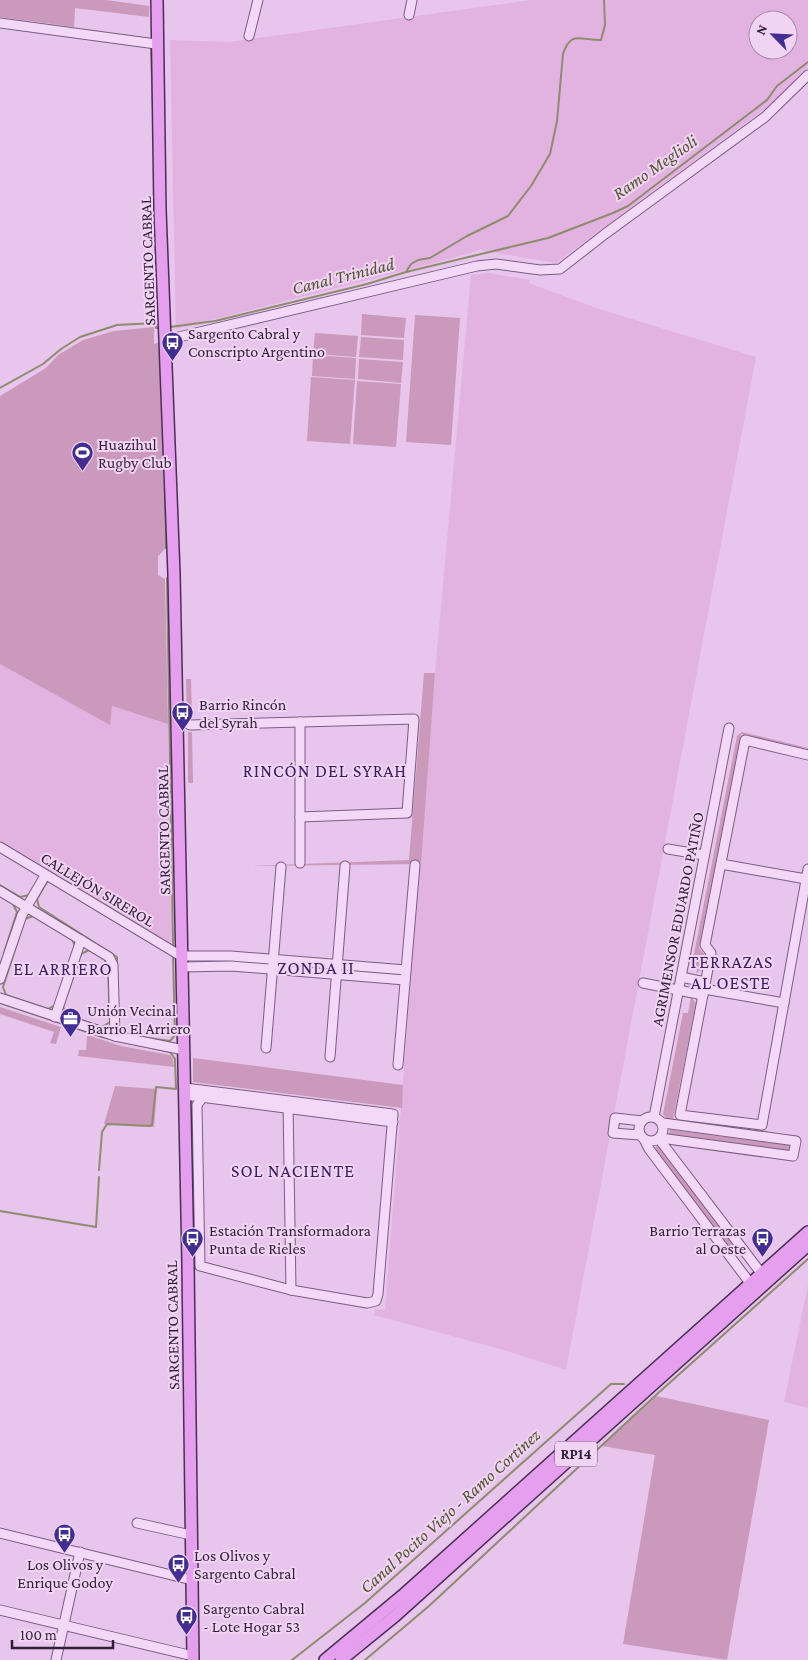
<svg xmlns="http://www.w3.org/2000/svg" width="808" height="1660" font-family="'Crimson Pro',serif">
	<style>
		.farmland { fill: #e2b3e0; fill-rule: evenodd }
		.green { fill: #ca99bb }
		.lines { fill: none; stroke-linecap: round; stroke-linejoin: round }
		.stream { stroke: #8e8c6e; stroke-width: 2 }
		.minor-casing { stroke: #7b5c86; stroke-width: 11 }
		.major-casing { stroke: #483054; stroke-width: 14 }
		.minor { stroke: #f4d8f7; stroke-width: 9 }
		.major { stroke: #e59fee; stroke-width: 11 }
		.labels { text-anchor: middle; stroke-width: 4; stroke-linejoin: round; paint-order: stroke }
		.shield { fill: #f1d4f4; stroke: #6a5570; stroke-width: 1 }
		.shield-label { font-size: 15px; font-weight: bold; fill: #301f37 }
		.street-label { font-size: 16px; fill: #301f37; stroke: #f1d4f4 }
		.poi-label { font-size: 16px; fill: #301f37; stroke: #f1d4f4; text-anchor: start }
		.water-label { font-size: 18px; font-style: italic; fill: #51562f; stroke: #f1d4f4 }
		.neighbourhood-label { font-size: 18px; letter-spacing: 1px; fill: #3b2062; stroke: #f1d4f4 }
	</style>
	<rect width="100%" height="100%" fill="#e8c5ec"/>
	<g class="farmland">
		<path d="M 532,0 L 808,0 L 808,68 L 770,105 L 556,263 L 480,250 L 442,261 L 176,329 L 170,40 L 228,42 ZM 758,20 L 788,20 L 788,50 L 758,50 Z"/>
		<polygon points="488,273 530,280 529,283 599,309 756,357 566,1370 504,1350 374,1315 375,1309 385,1310 435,673 471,275"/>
		<polygon points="0,664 109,724 112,706 168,724 171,946 0,842"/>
		<polygon points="808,1285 808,1408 784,1402"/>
	</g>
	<g class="green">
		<polygon points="0,0 106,0 149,6 149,17 75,8 74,27 0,17"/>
		<polygon points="362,314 406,318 404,338 361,335"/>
		<polygon points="415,315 460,318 451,445 406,442"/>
		<polygon points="154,327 154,344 161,342 165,549 158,556 158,575 165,579 168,724 112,706 110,725 0,664 0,396 46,368 58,355 83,340 114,331"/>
		<polygon points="315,333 358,336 356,357 313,354"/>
		<polygon points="361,337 404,340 403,360 359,357"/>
		<polygon points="313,355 356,358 355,379 312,376"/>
		<polygon points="359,359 403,362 401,383 358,379"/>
		<polygon points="311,377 355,380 350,444 307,441"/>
		<polygon points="357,381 401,384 396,447 353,444"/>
		<polygon points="424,673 435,673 421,864 246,866 409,860"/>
		<polygon points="186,679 191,679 192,719 187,720"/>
		<polygon points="188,732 192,732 193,783 188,783"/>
		<polygon points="742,732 808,748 808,749 741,734 699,948 705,955 702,970 696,973 697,970 691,969 737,736"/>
		<polygon points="691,997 696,1003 673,1119 768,1131 768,1132 667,1119 663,1114 683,1013 688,1013"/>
		<polygon points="0,1007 61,1027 56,1044 50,1043 54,1032 0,1014"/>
		<polygon points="87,1035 121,1046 170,1055 173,1059 174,1067 78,1056 79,1050 86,1050"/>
		<polygon points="193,1058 403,1085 402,1108 193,1082"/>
		<polygon points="115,1086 157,1089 154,1127 104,1124"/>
		<polygon points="670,1130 672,1130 796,1146 795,1151 671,1136 669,1133"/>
		<polygon points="658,1145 739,1252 738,1256 735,1256 654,1149"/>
		<polygon points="656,1396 769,1420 727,1660 623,1644 655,1455 602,1446"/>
	</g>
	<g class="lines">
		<g class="stream">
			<polyline points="151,49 153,111"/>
			<polyline points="406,272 548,238 613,213 628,206 767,100 777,86 808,62"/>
			<path d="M 170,327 L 215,321 L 367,284 L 406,272 L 411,264 L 418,260 L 430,258 L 467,236 L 508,216 L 531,186 L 550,154 L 557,121 L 563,54 C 571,29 582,41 601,40 L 605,25 L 604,0"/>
			<polyline points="0,388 43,364 61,349 80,337 117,325 156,323 156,328 160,328"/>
			<polyline points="165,493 166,548"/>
			<polyline points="167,578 173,946"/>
			<polyline points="47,882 37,899 39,907 117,957 117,967"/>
			<polyline points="0,885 20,897 29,895"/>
			<polygon points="33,916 72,939 75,946 56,1005 48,1009 6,995 3,987 25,919"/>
			<polygon points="89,950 104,958 108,966 110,1022 102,1027 67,1015 63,1007 81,954"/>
			<polyline points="4,953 17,912 13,904"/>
			<polyline points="0,1003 102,1037 170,1052 175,1059 176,1089 156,1087 152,1125 150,1126 107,1124 102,1132 99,1170"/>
			<polyline points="119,1027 126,1034"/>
			<polyline points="140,1037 170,1041 175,1035 173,956"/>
			<polyline points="0,1211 96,1227 99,1177"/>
			<polyline points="292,1660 365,1603 611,1384 624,1384"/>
			<polyline points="365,1660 429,1606 656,1395 808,1259"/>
		</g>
		<defs>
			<g id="minor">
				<polyline points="409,15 412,0"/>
				<polyline points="0,23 156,44"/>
				<polyline points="249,36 258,0"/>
				<polyline points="166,340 477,266 496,264 540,270 560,269 605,234 765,117 808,75"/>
				<polyline points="177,723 187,723 190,725 414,719 407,813 300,817"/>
				<polyline points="808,755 745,740 705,945 711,953 680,1115 762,1125 808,869"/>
				<polyline points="0,847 181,956 231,956 406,970"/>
				<polyline points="668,849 704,855"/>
				<polyline points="300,863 300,722"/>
				<polyline points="721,864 806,879"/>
				<polyline points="0,891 109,957 113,965 115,1036"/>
				<polyline points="182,967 231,966 405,980"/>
				<polyline points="681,977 705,982"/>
				<polyline points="0,979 22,915 43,879"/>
				<polyline points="643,983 703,995"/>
				<polyline points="704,989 784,1003"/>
				<polyline points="0,998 115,1036 184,1050"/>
				<polyline points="55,1017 81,940"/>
				<polyline points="266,1048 281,867"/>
				<polyline points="330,1057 345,866"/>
				<polyline points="398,1065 415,865"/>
				<polyline points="185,1088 393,1114 378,1294 376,1301 367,1303 291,1290 200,1266 197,1105 203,1097"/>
				<polyline points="185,1095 393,1122"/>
				<polyline points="288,1102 291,1290"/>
				<circle cx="651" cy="1129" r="12"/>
				<polyline points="654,1117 729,728"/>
				<polyline points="640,1135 613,1133 615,1118 642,1121"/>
				<polyline points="660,1138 793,1156 796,1141 663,1123"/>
				<polyline points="644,1139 649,1149 750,1283"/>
				<polyline points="659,1139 761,1273"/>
				<polyline points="137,1523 191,1535"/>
				<polyline points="0,1533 192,1580"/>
				<polyline points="0,1610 193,1656"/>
				<polyline points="56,1660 80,1552"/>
			</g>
			<g id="major">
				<polyline points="157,0 160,210 174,574 188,1262 193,1660"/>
				<polyline points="325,1660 402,1596 808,1232"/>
				<polyline points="341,1660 395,1616 808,1245"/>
			</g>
		</defs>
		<use href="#minor" class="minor-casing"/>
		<use href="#major" class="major-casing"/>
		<use href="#minor" class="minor"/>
		<use href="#major" class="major"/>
	</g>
	<defs>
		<symbol id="bus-pin" viewBox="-11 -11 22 30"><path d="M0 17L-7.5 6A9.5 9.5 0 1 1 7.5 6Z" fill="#422e93" stroke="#f1d4f4"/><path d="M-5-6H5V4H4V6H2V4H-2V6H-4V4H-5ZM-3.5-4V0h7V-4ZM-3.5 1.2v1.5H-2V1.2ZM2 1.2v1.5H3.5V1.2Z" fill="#fff"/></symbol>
		<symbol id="stadium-pin" viewBox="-11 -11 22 30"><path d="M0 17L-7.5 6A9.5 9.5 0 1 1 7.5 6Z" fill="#422e93" stroke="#f1d4f4"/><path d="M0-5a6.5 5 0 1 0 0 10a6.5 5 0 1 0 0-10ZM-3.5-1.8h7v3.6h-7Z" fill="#fff"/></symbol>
		<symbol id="office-pin" viewBox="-11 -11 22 30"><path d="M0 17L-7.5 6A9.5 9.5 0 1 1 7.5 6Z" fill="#422e93" stroke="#f1d4f4"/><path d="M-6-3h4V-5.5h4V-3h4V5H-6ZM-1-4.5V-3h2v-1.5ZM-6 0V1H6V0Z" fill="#fff"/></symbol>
	</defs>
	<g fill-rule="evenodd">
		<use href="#bus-pin" x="160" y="330" width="25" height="34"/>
		<use href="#stadium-pin" x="70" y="440" width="25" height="34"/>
		<use href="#bus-pin" x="170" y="700" width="25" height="34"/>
		<use href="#office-pin" x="58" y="1006" width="25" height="34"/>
		<use href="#bus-pin" x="180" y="1226" width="25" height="34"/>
		<use href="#bus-pin" x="750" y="1226" width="25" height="34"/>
		<use href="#bus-pin" x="52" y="1522" width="25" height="34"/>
		<use href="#bus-pin" x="166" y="1552" width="25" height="34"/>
		<use href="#bus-pin" x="174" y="1604" width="25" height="34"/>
	</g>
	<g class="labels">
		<rect class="shield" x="555" y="1441.5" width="42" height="25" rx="4"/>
		<g class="shield-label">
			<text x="576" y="1459">RP14</text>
		</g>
		<g class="street-label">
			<text transform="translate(147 261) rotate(-92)" y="6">SARGENTO CABRAL</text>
			<text transform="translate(163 830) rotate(-91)" y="6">SARGENTO CABRAL</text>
			<text transform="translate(98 889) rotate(31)" y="6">CALLEJÓN SIREROL</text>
			<text transform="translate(677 919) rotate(-79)" y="6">AGRIMENSOR EDUARDO PATIÑO</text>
			<text transform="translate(172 1325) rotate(-91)" y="6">SARGENTO CABRAL</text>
		</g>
		<g class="poi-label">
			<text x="188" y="339">Sargento Cabral y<tspan x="188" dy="18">Conscripto Argentino</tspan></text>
			<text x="98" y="450">Huazihul<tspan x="98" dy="18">Rugby Club</tspan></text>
			<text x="199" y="710">Barrio Rincón<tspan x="199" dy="18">del Syrah</tspan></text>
			<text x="87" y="1016">Unión Vecinal<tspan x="87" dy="18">Barrio El Arriero</tspan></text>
			<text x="209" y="1236">Estación Transformadora<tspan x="209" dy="18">Punta de Rieles</tspan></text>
			<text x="746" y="1236" text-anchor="end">Barrio Terrazas<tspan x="746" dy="18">al Oeste</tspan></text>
			<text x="194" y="1561">Los Olivos y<tspan x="194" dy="18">Sargento Cabral</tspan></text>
			<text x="65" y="1570" text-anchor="middle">Los Olivos y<tspan x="65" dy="18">Enrique Godoy</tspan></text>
			<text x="203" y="1614">Sargento Cabral<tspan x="203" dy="18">- Lote Hogar 53</tspan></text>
		</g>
		<g class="water-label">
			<text transform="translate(655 167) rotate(-35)" y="6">Ramo Meglioli</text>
			<text transform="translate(343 276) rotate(-14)" y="6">Canal Trinidad</text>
			<text transform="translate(450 1511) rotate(-42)" y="6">Canal Pocito Viejo - Ramo Cortinez</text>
		</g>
		<g class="neighbourhood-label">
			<text x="325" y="777">RINCÓN DEL SYRAH</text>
			<text x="731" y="968">TERRAZAS<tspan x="731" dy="21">AL OESTE</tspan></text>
			<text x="316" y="974">ZONDA II</text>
			<text x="63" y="975">EL ARRIERO</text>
			<text x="293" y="1177">SOL NACIENTE</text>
		</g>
	</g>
	<g transform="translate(773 35) rotate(294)"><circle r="24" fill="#f1d4f4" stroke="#a48ca8"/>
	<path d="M0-4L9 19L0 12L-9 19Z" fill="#422e93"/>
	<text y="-8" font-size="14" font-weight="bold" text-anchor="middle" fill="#301f37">N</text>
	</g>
	<path d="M12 1640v8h101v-8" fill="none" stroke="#301f37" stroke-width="2.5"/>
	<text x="20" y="1640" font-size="15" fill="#301f37" stroke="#f1d4f4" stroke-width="4" paint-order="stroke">100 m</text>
</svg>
